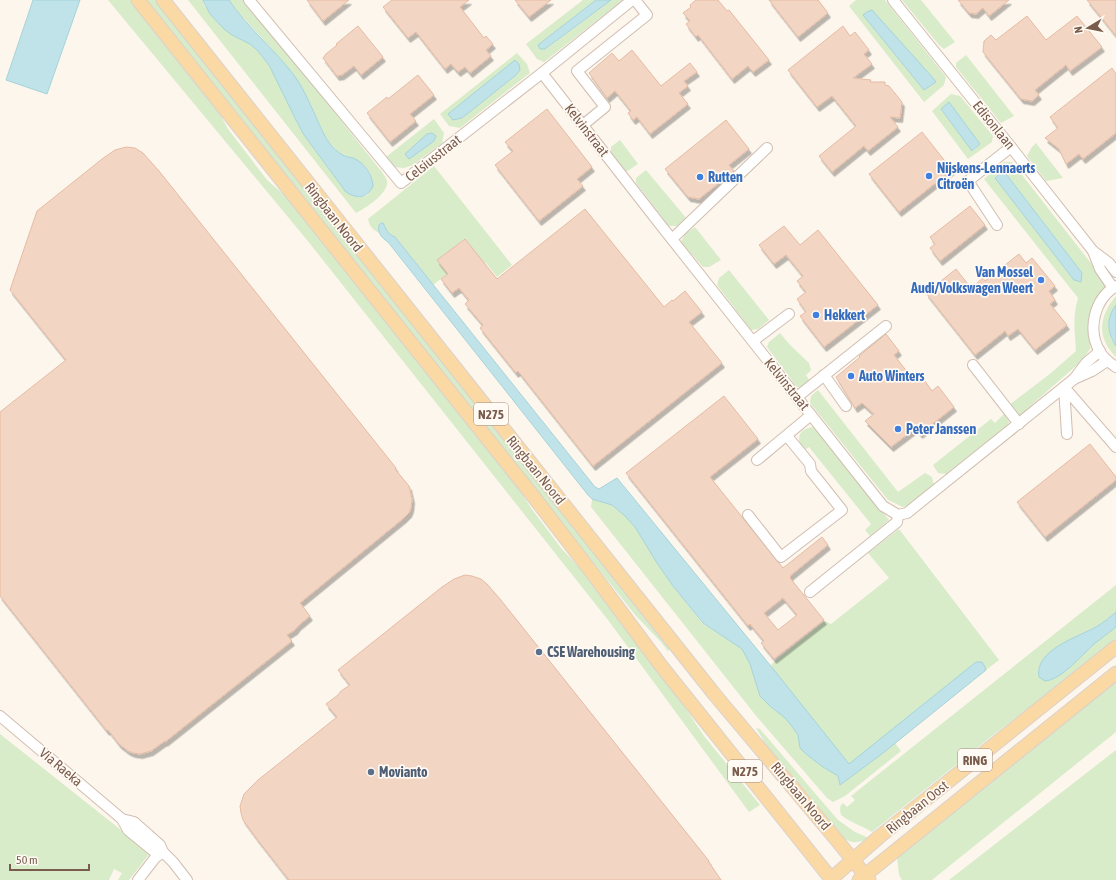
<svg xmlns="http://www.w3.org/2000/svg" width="1116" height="880" font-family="'Asap Condensed',sans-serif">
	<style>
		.green { fill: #d8ecc9; fill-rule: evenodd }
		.water { fill: #bfe3e8; stroke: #a5d3da }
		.building { fill: #f3d5c3; stroke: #e6bba3; fill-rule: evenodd; filter: url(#shadow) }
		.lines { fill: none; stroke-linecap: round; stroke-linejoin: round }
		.minor-casing { stroke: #d1beb0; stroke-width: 12 }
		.major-casing { stroke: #dad1cd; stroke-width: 15 }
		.minor { stroke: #fff; stroke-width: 10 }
		.major { stroke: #fbd9a5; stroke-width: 13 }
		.shop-dot { fill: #3f7fe0; stroke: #fffaf3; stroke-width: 1.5 }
		.service-dot { fill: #5c6f8a; stroke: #fffaf3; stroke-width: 1.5 }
		.labels { text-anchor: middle; stroke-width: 3.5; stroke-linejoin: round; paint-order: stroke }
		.shield { fill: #fffaf3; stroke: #a28b7f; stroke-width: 1 }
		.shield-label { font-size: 13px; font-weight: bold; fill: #7a5c4d }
		.street-label { font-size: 14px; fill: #7a5c4d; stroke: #fffaf3 }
		.shop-label { font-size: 14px; font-weight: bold; fill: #366cbe; stroke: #fffaf3; text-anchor: start }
		.service-label { font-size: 14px; font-weight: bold; fill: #4e5e75; stroke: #fffaf3; text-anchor: start }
	</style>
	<defs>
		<filter id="shadow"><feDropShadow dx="2.5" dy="4.5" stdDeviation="0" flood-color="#0004"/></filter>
	</defs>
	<rect width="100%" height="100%" fill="#fdf6ec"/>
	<g class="green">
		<polygon points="108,0 131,0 214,103 228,129 267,180 288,198 517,486 531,508 561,548 589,578 678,697 704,736 760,805 749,812 608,620 307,240"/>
		<polygon points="146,0 156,0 671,648 668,651 660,641 636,616"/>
		<path d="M 188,0 L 203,0 L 205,6 L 232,35 L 250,44 L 257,50 L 269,65 L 304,135 L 343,188 C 352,196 357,200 368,195 L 372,179 L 369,171 L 365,166 L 353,158 L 342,155 L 330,144 L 324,134 L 303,90 L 293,74 L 269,46 L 239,13 L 229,0 L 245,0 L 382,172 C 384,175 386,178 387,181 C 389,193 366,208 356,213 Z"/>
		<polygon points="583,0 596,0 538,45 540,49 546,49 611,0 623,0 544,62 537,59 526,44"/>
		<path d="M 856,0 L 885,0 L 946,77 L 944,85 L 924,102 L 849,6 ZM 863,15 L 925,69 L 933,78 L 936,82 L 924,90 Z"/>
		<polygon points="902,0 921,0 955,42 944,49 939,45"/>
		<path d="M 517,53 L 527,64 L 530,73 L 460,128 L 449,126 L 440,114 ZM 516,60 L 520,70 L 516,75 L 462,118 L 448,114 Z"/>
		<polygon points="966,55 1014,116 1001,123 956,67 956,63"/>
		<path d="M 951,94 L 960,96 L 993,136 L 992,142 L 968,159 L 932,111 ZM 949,102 L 980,144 L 973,151 L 941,110 Z"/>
		<polygon points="434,119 444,133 442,143 413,165 404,168 395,167 386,157"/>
		<polygon points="620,140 638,164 626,172 611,152 611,147"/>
		<polygon points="1036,143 1063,178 1046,181 1027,156 1032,147"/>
		<path d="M 1004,162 L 1012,162 L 1108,285 L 1099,295 L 1096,303 L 1090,349 L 1085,356 L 1077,365 L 1020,415 L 1014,414 L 1009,405 L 1051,373 L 1076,351 C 1075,331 1072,319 1078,298 L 984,179 ZM 1003,170 L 1082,273 L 1081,282 L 995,177 Z"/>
		<path d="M 434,166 L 512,265 L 497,277 L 486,263 L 478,270 L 475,252 L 464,239 L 438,260 L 448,273 L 433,285 L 395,237 C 389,235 387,233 385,228 L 379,225 L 378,229 L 379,233 C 372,229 370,227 368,219 Z"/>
		<polygon points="646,170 687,219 678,226 669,226 636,183 636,178"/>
		<polygon points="695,227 721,260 709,267 703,267 681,242 685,234"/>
		<polygon points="729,270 769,320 758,329 751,330 717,285 719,278"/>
		<path d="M 1116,296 L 1116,305 L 1111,315 L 1109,327 L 1111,339 L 1116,346 L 1116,357 C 1096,337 1099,316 1116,296 Z"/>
		<polygon points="780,333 790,345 809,363 811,370 806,375 811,383 805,389 797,387 767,347 769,342"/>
		<polygon points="818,390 898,492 925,473 932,477 934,485 909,505 903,507 888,500 810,403 811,396"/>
		<polygon points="1004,414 1009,422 1008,425 946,474 938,473 933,465 991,419 995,423"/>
		<path d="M 814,427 L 889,520 L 870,536 L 865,530 L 871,524 L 809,447 L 802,452 C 797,438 797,429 814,427 Z"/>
		<polygon points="592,499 612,505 625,516 635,527 657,563 673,586 702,623 742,649 750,664 760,696 771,707 784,717 791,725 798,735 800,748 806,754 823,767 838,776 839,782 840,785 895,743 901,751 845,796 833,802 827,798 757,717 591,507"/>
		<polygon points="899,529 999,660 986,670 984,665 976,662 849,765 770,666 776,660 825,621 831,624 889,578 868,553"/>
		<path d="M 1116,585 L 1116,612 C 1109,617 1103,623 1096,627 C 1077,638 1043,648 1038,672 L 1048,681 C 1067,671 1079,658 1094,644 C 1101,638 1109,633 1116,627 L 1116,641 L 992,736 L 872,832 C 861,825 851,823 841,815 C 840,810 839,806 843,803 L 847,807 L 855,800 L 851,796 Z"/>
		<polygon points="1116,679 1116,732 932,880 902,880 899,875 897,856"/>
		<path d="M 756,728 L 760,729 L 838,820 L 855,832 L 869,838 C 859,843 853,844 843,838 L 808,794 L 768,748 Z"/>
		<polygon points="0,734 150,853 129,880 118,880 122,873 114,869 109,880 0,880"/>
		<polygon points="1116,750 1116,880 949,880"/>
	</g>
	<g class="water">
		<polygon points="33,0 80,0 47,94 6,80"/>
		<path d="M 203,0 L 229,0 C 247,27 273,48 293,74 C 303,87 309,102 316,117 C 320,126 324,136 330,144 C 333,148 338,152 341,154 C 345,157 349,157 353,158 C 365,163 372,174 373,186 C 367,199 357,199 346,192 L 304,135 L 296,120 L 269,65 L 257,50 L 250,44 L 232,35 L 224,29 L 210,14 Z"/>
		<polygon points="596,0 611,0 545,49 540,49 538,45"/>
		<polygon points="872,10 933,78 936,82 924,90 863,15 867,12"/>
		<polygon points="515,60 519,64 520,70 516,75 462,118 453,120 448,114"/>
		<polygon points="949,102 980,144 972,151 941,109"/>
		<polygon points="432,133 436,136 434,141 409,159 405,154 427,134"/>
		<polygon points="1003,170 1082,273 1081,282 1074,280 995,178"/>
		<path d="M 381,223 L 383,223 C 387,230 387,234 395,237 L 595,487 L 599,489 L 617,478 L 774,670 L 849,764 L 976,662 L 982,662 L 984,665 L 986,670 L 883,753 L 840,785 L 838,776 L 823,767 L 806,754 L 800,748 L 798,735 L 791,725 L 784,717 L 771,707 L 760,696 L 750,664 L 742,649 L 703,623 L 673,586 L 657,563 L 635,527 L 625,516 L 612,505 L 592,499 L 588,495 L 388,242 C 382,238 377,233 379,225 Z"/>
		<path d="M 1116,305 L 1116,346 C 1107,333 1106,318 1116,305 Z"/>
		<path d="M 1116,612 L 1116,627 C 1109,633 1101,638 1094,644 C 1082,655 1061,680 1045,681 L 1039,677 C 1034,650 1078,637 1096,627 C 1103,623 1110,617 1116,612 Z"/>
	</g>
	<g class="building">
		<polygon points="307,0 349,0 323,21"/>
		<polygon points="392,0 469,0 460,7 484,38 486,36 493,44 486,50 491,56 470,73 465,67 458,72 451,64 445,69 416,32 408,38 383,7"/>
		<polygon points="515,0 551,0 529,17"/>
		<polygon points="696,0 718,0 727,11 729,10 769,60 753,72 748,66 732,79 698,35 696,37 686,24 690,21 683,13 691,7 690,5"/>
		<polygon points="769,0 818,0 828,13 798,37"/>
		<polygon points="958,0 1009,0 989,16 983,8 976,14 969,13"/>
		<polygon points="1087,0 1116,0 1116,36 1101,17"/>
		<polygon points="1027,16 1046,40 1077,16 1102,47 1070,71 1066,65 1035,90 1039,95 1032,101 1021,99 983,52 984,41 991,35 996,40"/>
		<polygon points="358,26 383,57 361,75 354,66 342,75 337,76 323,58 326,54 337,45 336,44"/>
		<polygon points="843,26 850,36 855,32 869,50 864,54 872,64 853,78 871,80 870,82 885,82 885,85 889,86 902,102 900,118 890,117 898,127 868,151 864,146 832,172 819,156 856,126 832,96 817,107 788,70"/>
		<polygon points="632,50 661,86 690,63 697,72 684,81 688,86 679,93 688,104 650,134 637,117 633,120 628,113 631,111 615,91 607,98 589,73 612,53 619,61"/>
		<polygon points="1112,68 1116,74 1116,133 1083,159 1079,154 1066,164 1059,149 1045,138 1058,128 1050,117"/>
		<polygon points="418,75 434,95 410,114 416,121 390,142 367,113 387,97 388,99"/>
		<polygon points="547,109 592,167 577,179 583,186 539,221 495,165 513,151 505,142"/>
		<polygon points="726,120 749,149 729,165 734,171 699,199 688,197 665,169"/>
		<polygon points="922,132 952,170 899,212 869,174"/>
		<polygon points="126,147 135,148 143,153 159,171 396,468 395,469 409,486 412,499 411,508 409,513 404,518 300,603 310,616 298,626 295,630 287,635 292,641 165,742 165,741 151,751 140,754 133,753 128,751 119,744 108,730 107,731 0,596 0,412 66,360 10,290 37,211 102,159 115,150"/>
		<polygon points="970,206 985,225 940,261 930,248 935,244 930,237"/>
		<polygon points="585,209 664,307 672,300 673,301 685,291 702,312 689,322 722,363 593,466 518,371 516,373 480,328 483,325 465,304 469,300 459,288 452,293 441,279 448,274 437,260 465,239 497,279"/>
		<polygon points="784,226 800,245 818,230 878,305 824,347 800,316 806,312 797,299 806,292 797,281 803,276 786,255 774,264 759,245"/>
		<polygon points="1019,254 1026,263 1032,258 1055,286 1049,291 1055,300 1050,304 1067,325 1035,350 1018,329 1008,336 1005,331 975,355 926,293 956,269 971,288 983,278 985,281"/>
		<polygon points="886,334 899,351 894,355 912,378 919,373 932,391 938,386 954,407 920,434 916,428 891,447 865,421 874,414 862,403 855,408 836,377 860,357 859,356"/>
		<path d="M 724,396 L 758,439 L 710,477 L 783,568 L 822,537 L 828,545 L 790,576 L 791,577 L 790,578 L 824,620 L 774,659 L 761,643 L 764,641 L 750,624 L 748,626 L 626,473 ZM 783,598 L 797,615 L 778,630 L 764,613 Z"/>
		<polygon points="1090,444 1116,477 1116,480 1045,537 1017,502"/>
		<polygon points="465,575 472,576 481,579 487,584 500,599 709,861 708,861 721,880 289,880 257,839 243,820 241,813 240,806 244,794 258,780 337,717 326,704 338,695 341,691 350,685 338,670 442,587 454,579"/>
	</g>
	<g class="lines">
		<defs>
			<g id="minor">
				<polyline points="249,0 401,183 542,73 632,0"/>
				<polyline points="893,0 1011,147 1093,251 1109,263 1116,272"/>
				<polyline points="542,73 659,223 883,506 898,515 907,513 1074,379 1086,363 1100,351"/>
				<polyline points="583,125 605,107 577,71 647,15 635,0"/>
				<polyline points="997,225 968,181 1011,147"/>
				<polyline points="672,239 767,148"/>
				<polyline points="1093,251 1100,269 1113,288"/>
				<path d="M 1116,286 C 1094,299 1087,330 1100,352 C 1104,359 1110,363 1116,367"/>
				<polyline points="753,341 789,314"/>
				<polyline points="973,365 1019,424"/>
				<polyline points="824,375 846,406"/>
				<polyline points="1074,379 1092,371 1107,361"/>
				<polyline points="797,397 886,326"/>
				<polyline points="1067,434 1064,387 1116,447"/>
				<polyline points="757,460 811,415"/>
				<polyline points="748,515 781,557 842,510 811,471 810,464 787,436"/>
				<polyline points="810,592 897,522 898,515"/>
				<polyline points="0,716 122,819 128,830 155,852 163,852"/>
				<polyline points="122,819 134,822 160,845 163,852 173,862 187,880"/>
				<polyline points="138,880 155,858 163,852"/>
			</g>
			<g id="major">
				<polyline points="138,0 533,496 593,574 662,667 832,880"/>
				<polyline points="163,0 715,695 835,838 869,880"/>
				<polyline points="831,879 879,837 1116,647"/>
				<polyline points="859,880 1116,673"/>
			</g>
		</defs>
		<use href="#minor" class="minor-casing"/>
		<use href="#major" class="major-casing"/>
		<use href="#minor" class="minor"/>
		<use href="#major" class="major"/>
	</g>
	<g class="shop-dot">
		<circle cx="929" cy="176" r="4"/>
		<circle cx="700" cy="177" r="4"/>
		<circle cx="1041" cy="280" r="4"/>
		<circle cx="816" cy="315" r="4"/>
		<circle cx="851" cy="376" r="4"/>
		<circle cx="898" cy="429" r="4"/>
	</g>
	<g class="service-dot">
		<circle cx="539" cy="652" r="4"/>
		<circle cx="371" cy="772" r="4"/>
	</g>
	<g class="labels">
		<g class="shield">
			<rect x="474" y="403" width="34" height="22" rx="3"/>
			<rect x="958" y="749" width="34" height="22" rx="3"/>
			<rect x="728" y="760" width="34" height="22" rx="3"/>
		</g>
		<g class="shield-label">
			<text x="491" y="419">N275</text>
			<text x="975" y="765">RING</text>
			<text x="745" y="776">N275</text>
		</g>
		<g class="street-label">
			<text transform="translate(994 125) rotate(51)" y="5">Edisonlaan</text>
			<text transform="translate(587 130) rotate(52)" y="5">Kelvinstraat</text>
			<text transform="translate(433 158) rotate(-38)" y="5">Celsiusstraat</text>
			<text transform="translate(334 217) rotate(52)" y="5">Ringbaan Noord</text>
			<text transform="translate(787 384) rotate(51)" y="5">Kelvinstraat</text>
			<text transform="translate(536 470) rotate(51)" y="5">Ringbaan Noord</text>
			<text transform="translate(61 767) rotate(40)" y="5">Via Raeka</text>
			<text transform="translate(801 796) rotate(50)" y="5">Ringbaan Noord</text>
			<text transform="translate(917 807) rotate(-39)" y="5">Ringbaan Oost</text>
		</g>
		<g class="shop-label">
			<text x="937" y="173">Nijskens-Lennaerts<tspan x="937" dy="16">Citroën</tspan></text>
			<text x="708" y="182">Rutten</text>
			<text x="1033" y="277" text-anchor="end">Van Mossel<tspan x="1033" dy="16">Audi/Volkswagen Weert</tspan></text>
			<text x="824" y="320">Hekkert</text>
			<text x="859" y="381">Auto Winters</text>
			<text x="906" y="434">Peter Janssen</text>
		</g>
		<g class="service-label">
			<text x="547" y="657">CSE Warehousing</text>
			<text x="379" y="777">Movianto</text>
		</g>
	</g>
	<g transform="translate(1088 28) rotate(260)" stroke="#fffaf3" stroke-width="3" paint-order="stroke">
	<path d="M0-3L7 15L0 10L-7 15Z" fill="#7a5c4d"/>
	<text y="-6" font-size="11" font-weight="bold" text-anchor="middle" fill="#7a5c4d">N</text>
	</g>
	<path d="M10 864v6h79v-6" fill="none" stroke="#7a5c4d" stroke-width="2"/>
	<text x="16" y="864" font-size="12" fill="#7a5c4d" stroke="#fffaf3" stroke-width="3" paint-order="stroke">50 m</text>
</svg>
